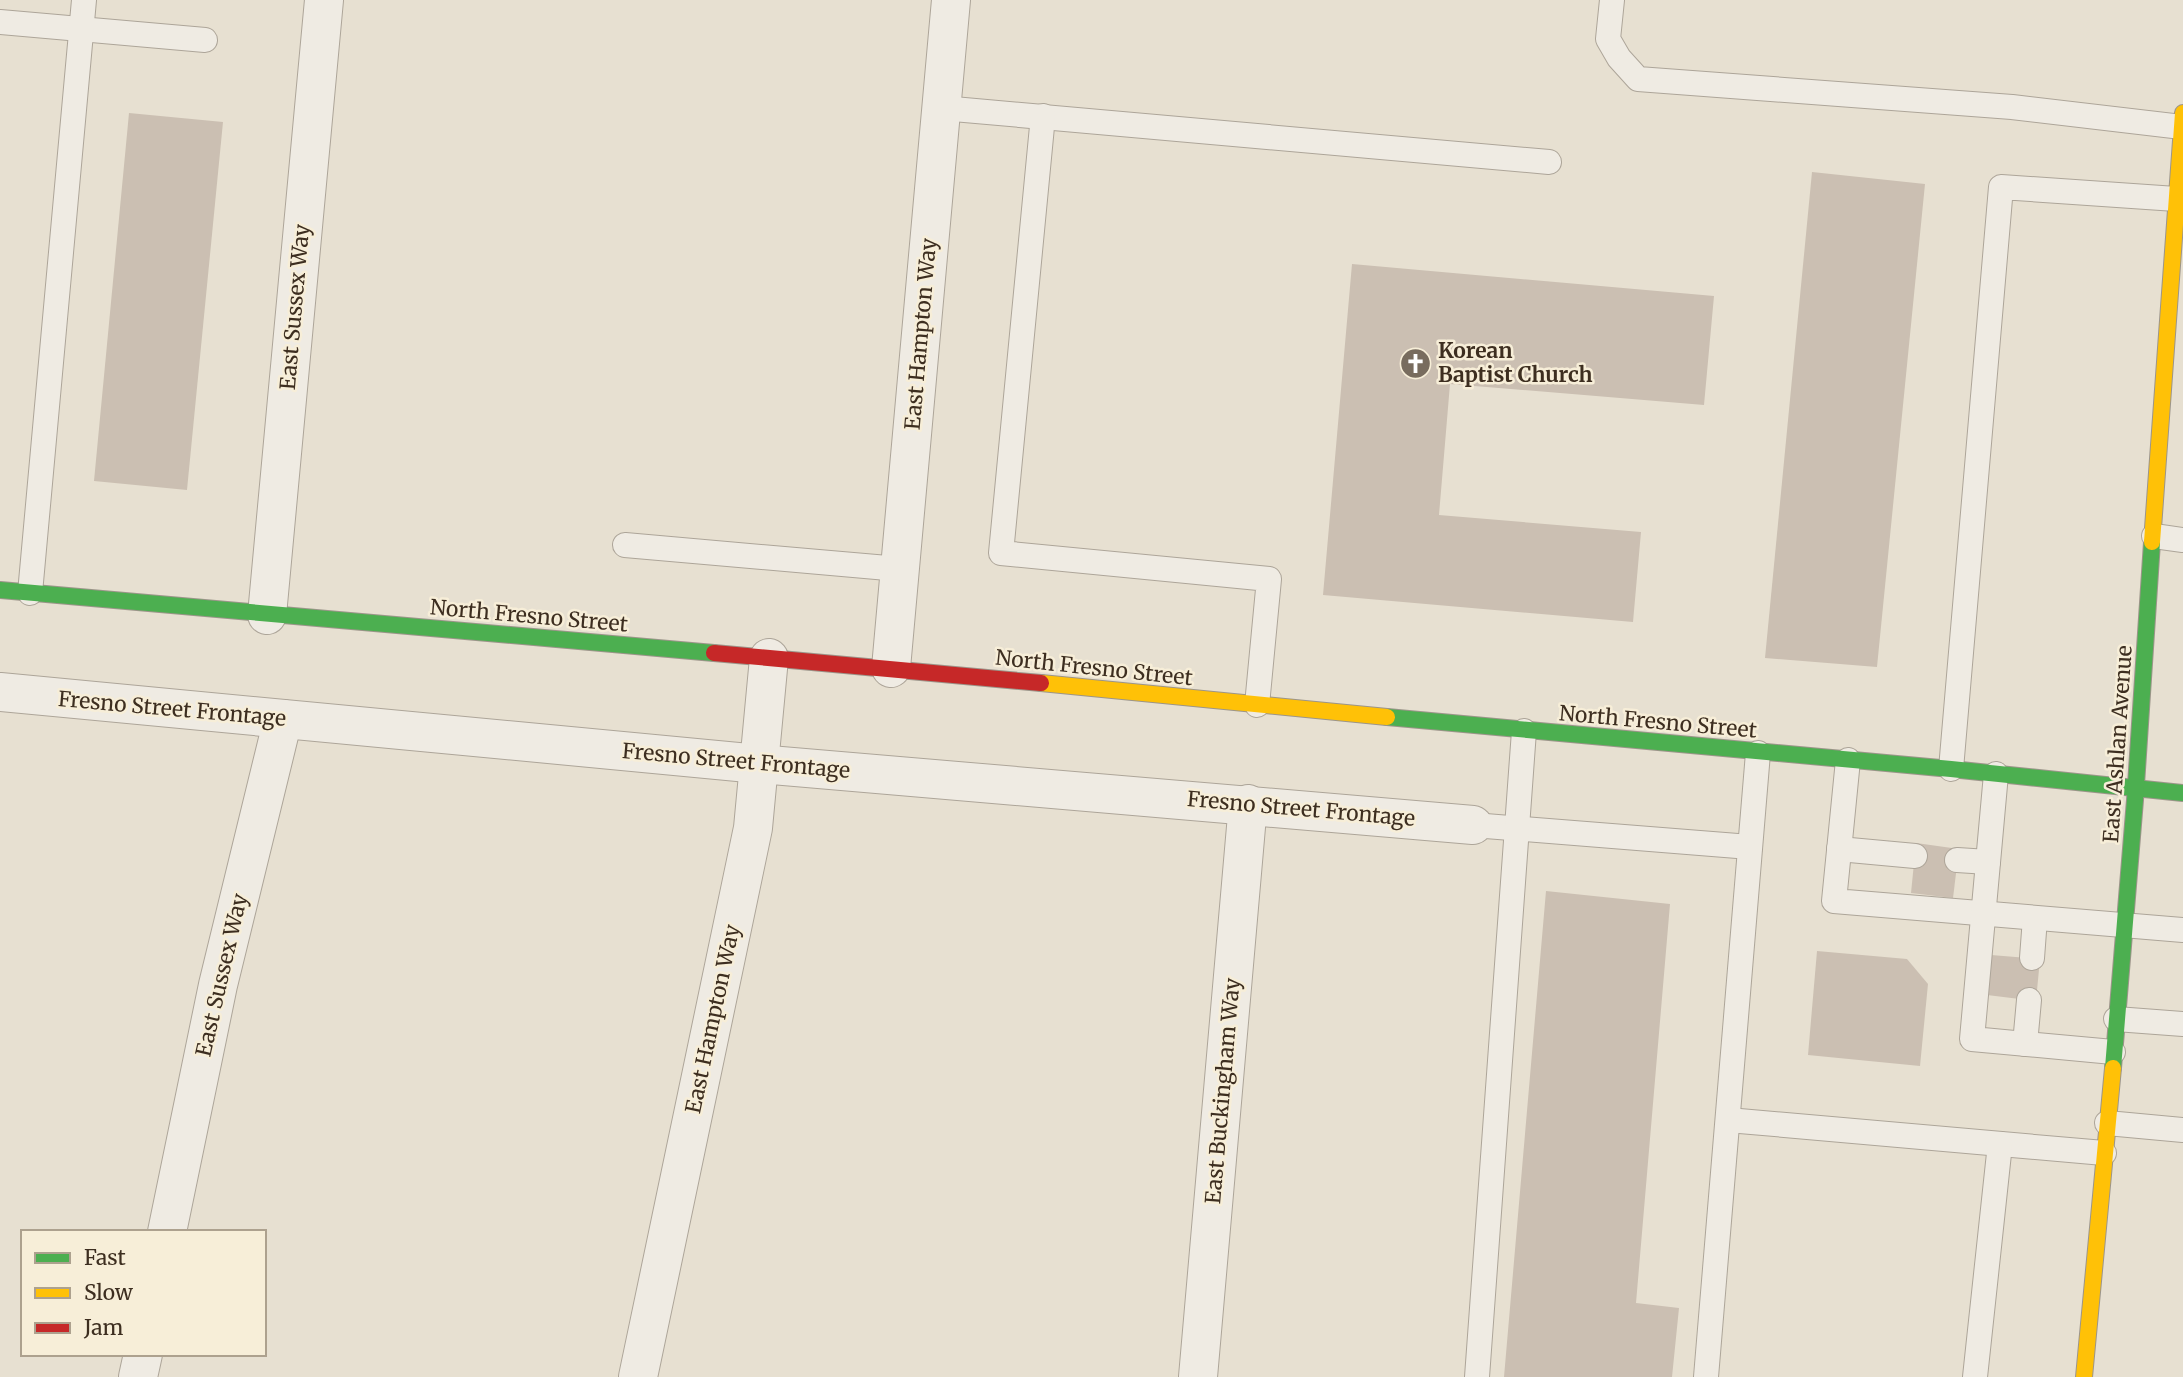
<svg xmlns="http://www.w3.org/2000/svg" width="2183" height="1377" font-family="Merriweather,serif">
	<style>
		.building { fill: #cbbfb2 }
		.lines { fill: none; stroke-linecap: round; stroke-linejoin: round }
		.lane-casing { stroke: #ada599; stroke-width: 26 }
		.street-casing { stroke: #ada599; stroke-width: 40 }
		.fast-casing { stroke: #9c958a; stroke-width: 18 }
		.slow-casing { stroke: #9c958a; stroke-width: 18 }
		.jam-casing { stroke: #9c958a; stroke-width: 18 }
		.lane { stroke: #efebe3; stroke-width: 24 }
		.street { stroke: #efebe3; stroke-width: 38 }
		.fast { stroke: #4caf50; stroke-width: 16 }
		.slow { stroke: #ffc107; stroke-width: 16 }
		.jam { stroke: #c62828; stroke-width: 16 }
		.labels { text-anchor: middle; stroke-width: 5; stroke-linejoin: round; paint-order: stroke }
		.street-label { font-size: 21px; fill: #3d2e20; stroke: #f7eed8 }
		.poi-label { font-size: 21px; font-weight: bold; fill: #3d2e20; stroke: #f7eed8; text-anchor: start }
	</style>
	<rect width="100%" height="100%" fill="#e7e0d1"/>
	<g class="building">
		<polygon points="129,113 223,122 187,490 94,481"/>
		<polygon points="1812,172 1925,184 1877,667 1765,658"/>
		<polygon points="1352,264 1714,296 1704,405 1450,384 1439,515 1641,532 1633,622 1323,595"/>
		<polygon points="1916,843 1959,849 1953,898 1911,893"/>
		<polygon points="1546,891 1670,904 1636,1303 1679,1308 1672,1377 1504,1377"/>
		<polygon points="1817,951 1907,959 1928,984 1920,1066 1808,1055"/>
		<polygon points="1991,955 2040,959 2036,1001 1987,995"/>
	</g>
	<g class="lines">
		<defs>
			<g id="lane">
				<polyline points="1612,0 1608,39 1619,58 1638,79 2012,107 2182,127"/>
				<polyline points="0,22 205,40"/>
				<polyline points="942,108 1549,162"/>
				<polyline points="1043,116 1001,553 1269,579 1257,705"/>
				<polyline points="2154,536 2183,540"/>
				<polyline points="625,545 899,569"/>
				<polyline points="30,593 84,0"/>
				<polyline points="1848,760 1834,901 2183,930"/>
				<polyline points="1951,769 2001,187 2176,199"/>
				<polyline points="1996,774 1972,1039 2113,1052"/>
				<polyline points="1473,825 1750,847"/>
				<polyline points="1839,849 1915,856"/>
				<polyline points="1957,860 1988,862"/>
				<polyline points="2032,958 2035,918"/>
				<polyline points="2116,1019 2183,1024"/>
				<polyline points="2025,1044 2029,1000"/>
				<polyline points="1728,1120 2104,1153"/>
				<polyline points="2107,1123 2183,1130"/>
				<polyline points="1477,1377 1524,731"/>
				<polyline points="1706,1377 1758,753"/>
				<polyline points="1975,1377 2000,1144"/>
			</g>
			<g id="street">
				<polyline points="267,615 324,0"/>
				<polyline points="891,668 951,0"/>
				<polyline points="0,692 759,764 1473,825"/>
				<polyline points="167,1232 218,985 283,719"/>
				<polyline points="138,1377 143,1354"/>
				<polyline points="638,1377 753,828 769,658"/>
				<polyline points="1198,1377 1248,804"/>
			</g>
			<g id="fast">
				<polyline points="0,590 714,653"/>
				<polyline points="1387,717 1951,769 2183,793"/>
				<polyline points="2113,1068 2135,800 2152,542"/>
			</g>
			<g id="slow">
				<polyline points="2152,542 2183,113"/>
				<polyline points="1041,683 1387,717"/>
				<polyline points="2084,1377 2113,1068"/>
			</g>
			<polyline id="jam" points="714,653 1041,683"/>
		</defs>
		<use href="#lane" class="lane-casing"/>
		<use href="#street" class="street-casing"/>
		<use href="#fast" class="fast-casing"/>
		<use href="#slow" class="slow-casing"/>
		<use href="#jam" class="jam-casing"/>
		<use href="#lane" class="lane"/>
		<use href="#street" class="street"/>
		<use href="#fast" class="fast"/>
		<use href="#slow" class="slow"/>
		<use href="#jam" class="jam"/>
	</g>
	<defs>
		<symbol id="church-disc" viewBox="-11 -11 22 22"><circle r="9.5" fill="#786c5e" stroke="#f7eed8"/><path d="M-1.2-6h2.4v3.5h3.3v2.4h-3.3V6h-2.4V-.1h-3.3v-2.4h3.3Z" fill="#fff"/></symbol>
	</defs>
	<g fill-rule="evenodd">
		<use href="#church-disc" x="1398" y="346" width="35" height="35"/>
	</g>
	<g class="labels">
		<g class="street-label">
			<text transform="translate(295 307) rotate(-85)" y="7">East Sussex Way</text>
			<text transform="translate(921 334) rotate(-85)" y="7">East Hampton Way</text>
			<text transform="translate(529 616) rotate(5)" y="7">North Fresno Street</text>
			<text transform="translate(1094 668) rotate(6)" y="7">North Fresno Street</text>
			<text transform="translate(172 709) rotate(5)" y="7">Fresno Street Frontage</text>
			<text transform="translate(1658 722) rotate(5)" y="7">North Fresno Street</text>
			<text transform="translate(2118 744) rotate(-86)" y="7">East Ashlan Avenue</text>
			<text transform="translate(736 761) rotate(5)" y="7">Fresno Street Frontage</text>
			<text transform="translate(1301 809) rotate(5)" y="7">Fresno Street Frontage</text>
			<text transform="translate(222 975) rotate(-77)" y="7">East Sussex Way</text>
			<text transform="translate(713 1019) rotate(-78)" y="7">East Hampton Way</text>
			<text transform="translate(1223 1091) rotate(-85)" y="7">East Buckingham Way</text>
		</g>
		<g class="poi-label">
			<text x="1438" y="358">Korean<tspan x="1438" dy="24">Baptist Church</tspan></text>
		</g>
	</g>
	<rect x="21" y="1230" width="245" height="126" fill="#f7eed8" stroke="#ada18e" stroke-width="2"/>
	<rect x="35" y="1253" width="35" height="10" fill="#4caf50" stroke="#ada18e" stroke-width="2"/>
	<text x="84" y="1265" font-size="21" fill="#3d2e20">Fast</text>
	<rect x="35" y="1288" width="35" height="10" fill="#ffc107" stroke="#ada18e" stroke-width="2"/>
	<text x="84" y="1300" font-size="21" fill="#3d2e20">Slow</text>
	<rect x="35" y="1323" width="35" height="10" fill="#c62828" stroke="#ada18e" stroke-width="2"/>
	<text x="84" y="1335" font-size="21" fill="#3d2e20">Jam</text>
</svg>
